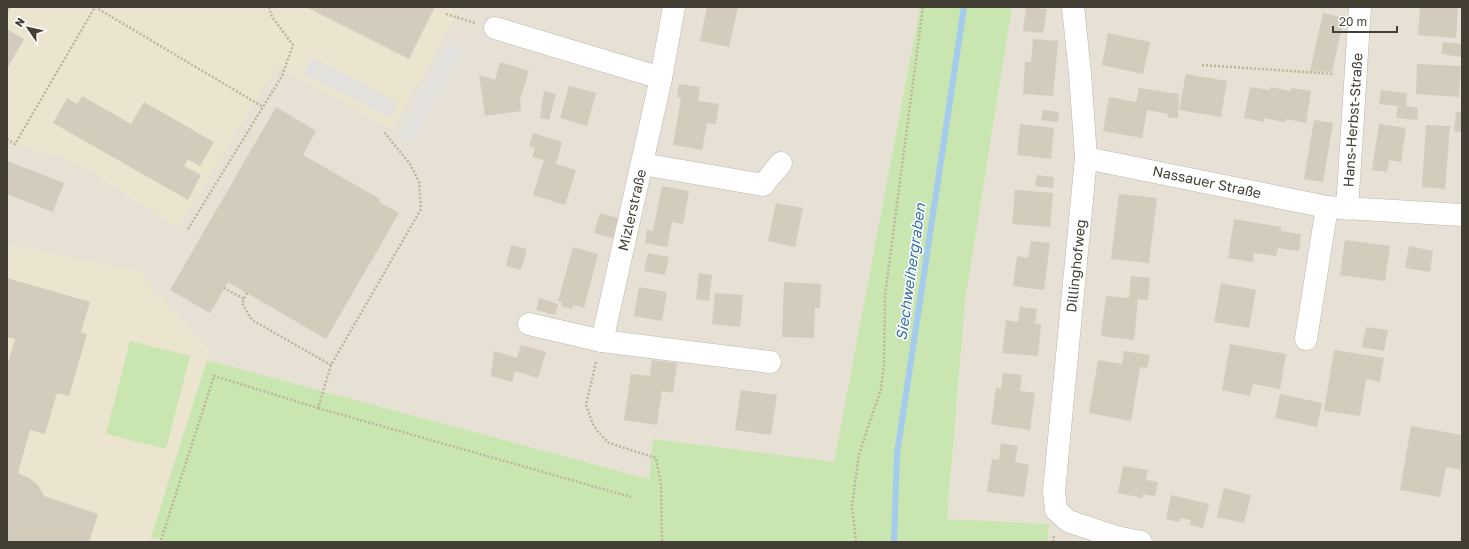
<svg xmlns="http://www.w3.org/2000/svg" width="1469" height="549" font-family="'Golos Text',sans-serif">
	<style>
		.residential { fill: #e6e1d4 }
		.education { fill: #ebe5d0 }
		.green { fill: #c9e5b0 }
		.parking { fill: #e3e1de }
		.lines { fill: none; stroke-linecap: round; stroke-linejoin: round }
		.stream { stroke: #a4caed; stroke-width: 6 }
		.building { fill: #d3cbbc }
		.minor-casing { stroke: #bdb7a9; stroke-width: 23 }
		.path { stroke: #beb49b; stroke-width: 2.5; stroke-dasharray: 2 2; stroke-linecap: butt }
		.minor { stroke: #fff; stroke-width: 22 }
		.labels { text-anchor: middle; stroke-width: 3; stroke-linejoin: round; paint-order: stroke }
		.street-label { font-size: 14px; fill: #443f35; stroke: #fff }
		.water-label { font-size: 15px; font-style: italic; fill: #3471ab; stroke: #fff }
	</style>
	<rect width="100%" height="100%" fill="#f2efe6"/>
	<g class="residential">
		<polygon points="7,7 920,7 834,463 653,439 649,479 207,360 151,537 168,542 7,542"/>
		<polygon points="1012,7 1462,7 1462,542 1048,542 1049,525 947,519 965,302"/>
	</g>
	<g class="education">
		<polygon points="7,7 461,7 392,130 277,66 178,228 75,162 7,141"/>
		<polygon points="7,244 139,271 210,352 151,542 7,542"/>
	</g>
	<g class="green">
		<polygon points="920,7 1012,7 965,302 947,519 1049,524 1048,542 168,542 151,537 207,360 649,479 653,439 834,462"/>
		<polygon points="130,341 190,356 166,449 106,434"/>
	</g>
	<g class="parking">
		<polygon points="448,40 462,48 413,144 398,136"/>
		<polygon points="312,57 397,102 390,118 304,73"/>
	</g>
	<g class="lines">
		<polyline class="stream" points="894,542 897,454 964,7"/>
	</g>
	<g class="building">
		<polygon points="7,7 11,7 7,14"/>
		<polygon points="306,7 435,7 409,59"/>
		<polygon points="707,7 738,7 729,47 700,41"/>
		<polygon points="1026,7 1047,9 1043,33 1023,31"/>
		<polygon points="1420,7 1458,8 1456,38 1418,35"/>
		<polygon points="1323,13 1344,18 1332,72 1310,71"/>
		<polygon points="7,29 24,39 7,69"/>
		<polygon points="1108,33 1150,42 1143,74 1102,65"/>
		<polygon points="1033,39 1058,41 1053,96 1023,94 1025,62 1031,62"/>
		<polygon points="1443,42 1462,44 1461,57 1441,54"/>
		<polygon points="500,62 529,71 520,100 521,111 485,116 479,75 495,80"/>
		<polygon points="1417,64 1461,66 1459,97 1416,94"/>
		<polygon points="1186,74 1227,81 1221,117 1179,110"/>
		<polygon points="679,84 700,87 698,101 719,104 716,124 707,123 702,150 673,145 681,98 677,97"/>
		<polygon points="569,86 596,93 587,126 560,118"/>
		<polygon points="1250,87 1270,90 1270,87 1291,91 1291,88 1311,91 1306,123 1286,119 1285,122 1264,118 1264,122 1244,118"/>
		<polygon points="1139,88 1179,94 1178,118 1168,118 1168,114 1147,110 1142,138 1103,131 1109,97 1136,102"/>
		<polygon points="1381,90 1407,93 1406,106 1418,108 1417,120 1396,118 1398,106 1379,104"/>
		<polygon points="544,91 556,94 549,120 540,118"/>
		<polygon points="82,96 131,124 144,102 214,142 200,166 188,159 184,166 201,175 188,200 53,123 67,98 77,104"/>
		<polygon points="276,107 316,131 303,155 380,199 379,202 399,213 326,339 228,282 210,313 170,290"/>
		<polygon points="1043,110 1059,112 1058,122 1041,120"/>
		<polygon points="1456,112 1462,112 1462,132 1454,131"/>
		<polygon points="1314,120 1333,123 1323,182 1304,179"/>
		<polygon points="1020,124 1054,128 1051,159 1017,155"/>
		<polygon points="1379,124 1406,128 1401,162 1389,160 1387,172 1372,170"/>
		<polygon points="1426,125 1450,126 1445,189 1422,187"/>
		<polygon points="533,133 562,142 556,164 576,170 565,205 533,195 544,160 532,157 535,148 529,146"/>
		<polygon points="7,161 64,183 53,212 7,194"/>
		<polygon points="1037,175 1054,177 1053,188 1035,186"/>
		<polygon points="662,186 689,191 683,224 672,222 667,247 645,243 647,230 653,231"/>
		<polygon points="1015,190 1053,193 1050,227 1012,224"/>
		<polygon points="1119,194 1157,198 1149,263 1111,259"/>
		<polygon points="776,203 803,208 795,247 768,241"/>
		<polygon points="600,213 618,218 613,238 594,233"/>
		<polygon points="1234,219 1281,227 1281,231 1301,234 1299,251 1278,248 1276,256 1254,253 1253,262 1228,258"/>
		<polygon points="1345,240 1390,246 1385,281 1340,275"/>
		<polygon points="1031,241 1050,243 1044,290 1013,286 1017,256 1028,258"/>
		<polygon points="511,245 527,249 521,270 506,266"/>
		<polygon points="1409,246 1433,251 1430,272 1405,268"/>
		<polygon points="573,247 598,254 584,308 573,305 572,309 561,306 562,302 558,301"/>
		<polygon points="648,253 669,257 665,275 644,271"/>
		<polygon points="699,273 712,275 709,301 696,299"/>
		<polygon points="1131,276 1150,278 1148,300 1138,299 1134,340 1101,336 1106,296 1129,298"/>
		<polygon points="7,278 90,302 81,332 87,334 69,396 57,393 45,434 30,430 18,473 29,478 38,485 44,496 98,514 89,542 7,542 7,396 9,391 7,391 7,366 15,339 7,337"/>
		<polygon points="784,282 821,284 820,308 815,308 814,338 782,337"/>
		<polygon points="1221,283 1256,290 1249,328 1214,322"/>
		<polygon points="639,287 667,292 662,321 634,316"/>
		<polygon points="715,293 743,295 740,327 712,324"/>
		<polygon points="539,298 558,304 555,315 536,310"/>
		<polygon points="1020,307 1037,309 1035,323 1041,324 1038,356 1002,353 1006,320 1018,322"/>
		<polygon points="1366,327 1388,330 1384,351 1362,347"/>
		<polygon points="1230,344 1286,354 1280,389 1253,384 1250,396 1222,390"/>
		<polygon points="521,345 546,352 538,378 515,371 512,382 491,376 494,351 517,358"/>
		<polygon points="1334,350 1384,358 1380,382 1366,379 1360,416 1324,411"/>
		<polygon points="1124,351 1150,355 1147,368 1140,367 1131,421 1089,413 1098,360 1122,364"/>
		<polygon points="652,360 677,363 673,393 662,391 657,425 624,420 631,374 650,376"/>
		<polygon points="1003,373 1022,375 1020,391 1035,393 1030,430 991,424 996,388 1001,389"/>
		<polygon points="741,390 777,395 771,435 735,430"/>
		<polygon points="1280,394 1322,403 1317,427 1275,418"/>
		<polygon points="1411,426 1462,435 1462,470 1446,467 1440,497 1400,490"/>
		<polygon points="1001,443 1018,446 1015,462 1029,465 1024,497 987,492 992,459 999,460"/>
		<polygon points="1123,466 1148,470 1146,480 1158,482 1155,496 1143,494 1143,498 1118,493"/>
		<polygon points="1224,488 1251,495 1244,523 1217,517"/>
		<polygon points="1171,495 1209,504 1203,528 1190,525 1191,520 1180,518 1179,522 1166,519"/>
	</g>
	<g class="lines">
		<defs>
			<g id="minor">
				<polyline points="1073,7 1080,73 1086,158 1054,491 1056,510 1068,521 1116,537 1141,542"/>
				<polyline points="495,28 661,78"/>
				<polyline points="1086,158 1327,207 1462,215"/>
				<polyline points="642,164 763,185 781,163"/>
				<polyline points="1347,209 1360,7"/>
				<polyline points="529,324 602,341 770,362"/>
				<polyline points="1306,339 1327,207"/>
				<polyline points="602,341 661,78 674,7"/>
			</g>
		</defs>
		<use href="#minor" class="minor-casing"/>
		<g class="path">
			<polyline points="446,14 475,23"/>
			<polyline points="1202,65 1334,74"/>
			<polyline points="7,139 15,144 95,7 263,107"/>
			<polyline points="188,229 282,76 293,45 272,17 269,7"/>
			<polyline points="224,288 244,299"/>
			<polyline points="247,293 242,303 252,320 331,365"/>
			<polyline points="596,362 586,405 593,424 598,432 609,443 656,458 661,485 662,542"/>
			<polyline points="318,408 631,497"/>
			<polyline points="161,540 214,376 318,408 331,365 421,209 419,182 410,164 384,132"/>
			<polyline points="856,542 852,505 859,454 881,389 884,363 885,295 923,7"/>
			<polyline points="1053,542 1054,536"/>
		</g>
		<use href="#minor" class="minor"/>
	</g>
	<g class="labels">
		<g class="street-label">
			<text transform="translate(1353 120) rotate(-86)" y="5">Hans-Herbst-Straße</text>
			<text transform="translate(1207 182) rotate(12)" y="5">Nassauer Straße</text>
			<text transform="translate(632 210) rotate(-77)" y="5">Mizlerstraße</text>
			<text transform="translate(1076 266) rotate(-84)" y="5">Dillinghofweg</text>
		</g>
		<g class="water-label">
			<text transform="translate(911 272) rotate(-82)" y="5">Siechweihergraben</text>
		</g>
	</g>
	<rect width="1469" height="549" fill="none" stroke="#443f35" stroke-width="16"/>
	<g transform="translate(28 28) rotate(304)" stroke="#ffffff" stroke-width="3" paint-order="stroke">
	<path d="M0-3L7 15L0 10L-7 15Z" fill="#443f35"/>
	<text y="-6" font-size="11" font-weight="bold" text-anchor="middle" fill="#443f35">N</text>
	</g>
	<path d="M1333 26v6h64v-6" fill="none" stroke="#443f35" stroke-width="2"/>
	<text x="1339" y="26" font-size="12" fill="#443f35" stroke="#ffffff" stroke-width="3" paint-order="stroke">20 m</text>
</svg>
